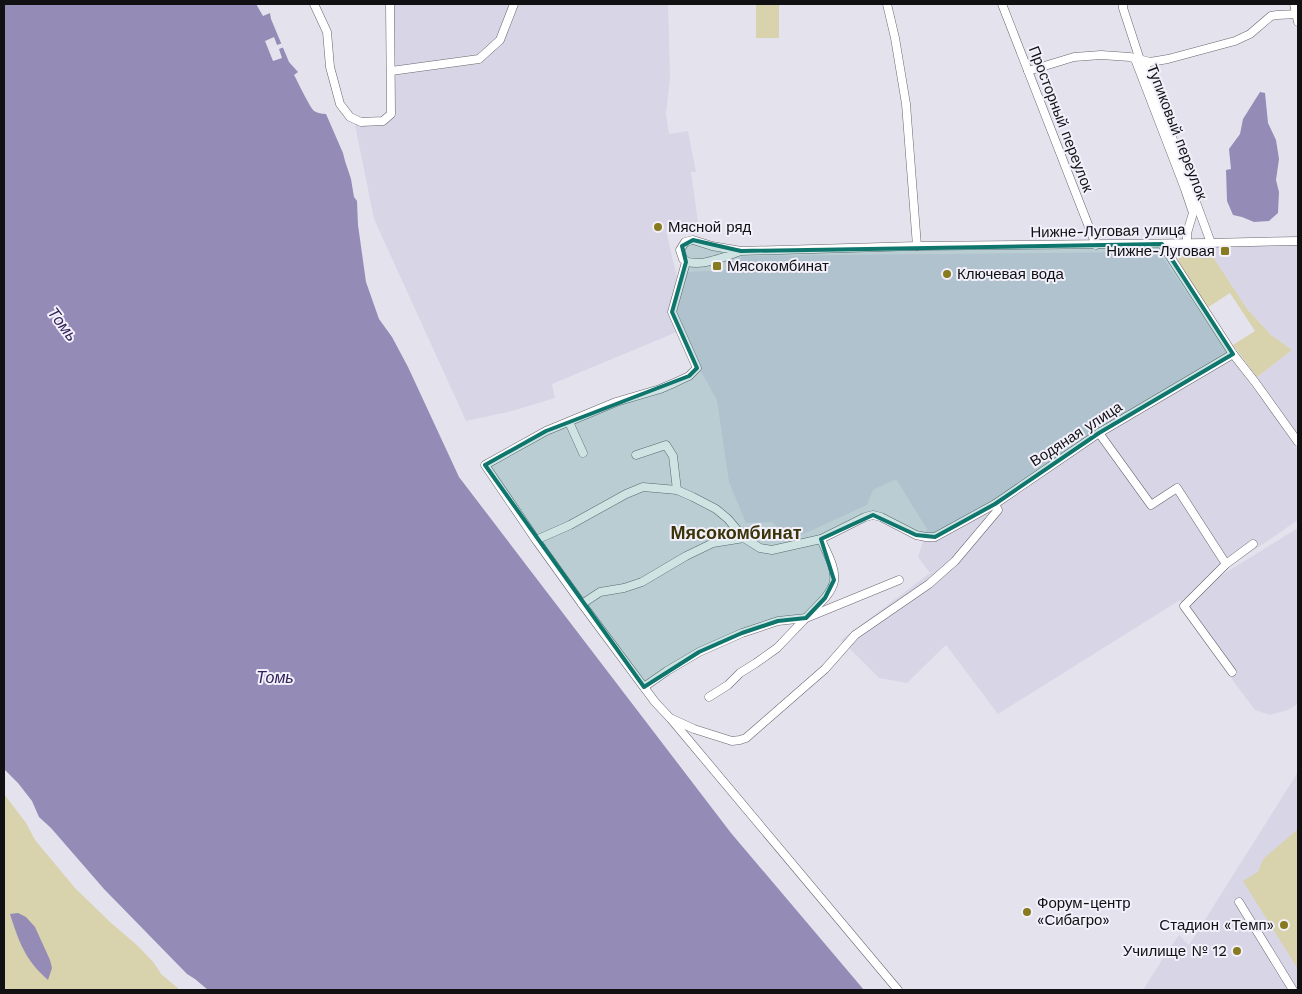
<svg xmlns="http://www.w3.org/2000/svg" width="1302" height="994" font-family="'Work Sans',sans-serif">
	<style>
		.built { fill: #d8d5e6 }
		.green { fill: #d8d2ad }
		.water { fill: #948bb7 }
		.pier { fill: #e4e3ed }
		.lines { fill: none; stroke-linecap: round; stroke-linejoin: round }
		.minor-casing { stroke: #68666f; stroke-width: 9 }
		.minor { stroke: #fff; stroke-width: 8 }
		.marked { fill: #0f766e; fill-opacity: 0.2; stroke: #0f766e; stroke-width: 4; stroke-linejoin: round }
		.poi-dot { fill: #877a1f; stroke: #f2f0fa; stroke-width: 2 }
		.labels { text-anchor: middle; stroke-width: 4; stroke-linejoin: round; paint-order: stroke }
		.street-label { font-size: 15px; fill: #111013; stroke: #f2f0fa }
		.poi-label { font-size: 15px; fill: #111013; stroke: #f2f0fa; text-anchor: start }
		.water-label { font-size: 16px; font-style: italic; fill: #322158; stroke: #f2f0fa }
		.quarter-label { font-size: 18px; font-weight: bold; fill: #3b3409; stroke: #f2f0fa }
	</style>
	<rect width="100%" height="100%" fill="#e4e3ed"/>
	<g class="built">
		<polygon points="392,4 668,4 670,78 666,114 669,134 688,131 696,172 691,172 699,229 666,231 677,277 669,312 677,332 552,384 555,398 512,411 466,421 374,219 355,125 383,124 394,115"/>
		<polygon points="1298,245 1298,435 1257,377 1292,350 1271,335 1247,309 1206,246"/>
		<polygon points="1159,252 1230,356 1298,450 1298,520 1184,598 1298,528 1298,704 1288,710 1270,715 1255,710 1228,674 1180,600 998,714 946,645 907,683 879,678 841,640 930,573 918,557 927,529 896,479 873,490 867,505 790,540 772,522 746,523 729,482 717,400 698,366 675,311 687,272 732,270 742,256"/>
		<polygon points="1298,772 1298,990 1143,990 1167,952 1179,935 1189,945"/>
	</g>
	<g class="green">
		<rect x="756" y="4" width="23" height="34"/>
		<polygon points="1206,246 1247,309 1271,335 1292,350 1257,377 1233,345 1255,331 1230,293 1207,308 1177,261 1185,249"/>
		<polygon points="4,794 26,823 35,840 75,888 110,922 139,947 154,963 161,974 180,990 4,990"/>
		<polygon points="1298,829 1298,969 1243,881 1258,872 1263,859"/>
	</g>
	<g class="water">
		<path d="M 4,4 L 256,4 L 263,16 L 270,13 L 271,19 L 289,62 L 298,72 L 294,75 C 298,82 309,106 314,111 C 317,113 322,114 326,114 L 343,153 L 345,161 L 351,179 L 354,197 L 357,201 L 358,225 L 366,282 L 379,319 L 392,337 L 408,367 L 459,477 L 731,833 L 864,990 L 208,990 L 195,979 L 187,974 L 104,889 L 51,828 L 39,817 L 32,801 L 18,783 L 4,769 Z"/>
		<polygon points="1260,92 1265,93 1268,123 1276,140 1279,159 1276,180 1279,192 1278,213 1269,221 1254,222 1242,217 1233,215 1227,201 1226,170 1231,169 1229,149 1240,134 1243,119"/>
		<path d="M 18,913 L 26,917 L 35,927 L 50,960 L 52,968 L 48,980 C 25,960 19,942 10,914 Z"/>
	</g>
	<polygon class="pier" points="274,37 277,45 283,43 284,47 279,49 282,58 273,61 265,41"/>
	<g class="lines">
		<defs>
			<g id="minor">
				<polyline points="314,4 327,32 330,67 340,104 350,117 361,122 383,121 391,114 390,4"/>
				<polyline points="887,4 895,38 906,104 917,246"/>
				<polyline points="1002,4 1096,245"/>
				<polyline points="1123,4 1123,8 1140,60"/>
				<polyline points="1294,4 1298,22"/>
				<polyline points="1135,59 1185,189 1193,213 1187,233 1187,244"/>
				<polyline points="1144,61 1211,243"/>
				<polyline points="391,71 479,59 500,40 514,4"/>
				<polyline points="1028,71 1074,57 1101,55 1130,57 1150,62 1168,59 1235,41 1250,34 1271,16 1277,15 1298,14"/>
				<polyline points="1162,244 1233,354 1255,382 1298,442"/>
				<path d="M 741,251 C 726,256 695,270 683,259 L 680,250 L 685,242 L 693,240 L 712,246 L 741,251 L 917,246 L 1208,243 L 1298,241"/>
				<polyline points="686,262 672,312 697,368 689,376 674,383 660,389 616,402 546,431 485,465 536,540 582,604 655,702 670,718 694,729 732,741 740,740 746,738 825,669 855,635 929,584 955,561 998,510 995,504"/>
				<polyline points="569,422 583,453"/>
				<polyline points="1099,433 1151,505 1177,488 1226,564 1253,544"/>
				<polyline points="636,455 666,445 673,456 677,490"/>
				<polyline points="536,540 570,525 626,494 643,487 677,490 693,497 716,509 728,519 744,538"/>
				<polyline points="1226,564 1184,606 1232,672"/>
				<polyline points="582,604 600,592 624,588 642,582 686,556 713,543 744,538 760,548 772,550 821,539 865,517 873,515 881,517 916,535 926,537 935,537 995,504 1099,433 1233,354"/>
				<polyline points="644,687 667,671 699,652 742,633 778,621 806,618 899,580"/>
				<path d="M 709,697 L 728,685 L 740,673 L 756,663 L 777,648 L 825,598 C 829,593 833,587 834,581 C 836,567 826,552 821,539"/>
				<polyline points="671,719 898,990"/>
				<polyline points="1239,902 1293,990"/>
			</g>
		</defs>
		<use href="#minor" class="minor-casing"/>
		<use href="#minor" class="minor"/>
	</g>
	<path class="marked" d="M 693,240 L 741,251 L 1162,244 L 1233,354 L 1099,433 L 995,504 L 935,537 L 916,535 L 873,515 L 821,539 L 834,580 L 825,598 L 806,618 L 778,621 L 742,633 L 699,652 L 644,687 L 485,465 L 546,431 L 689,376 L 697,368 L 672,312 L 686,262 L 682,246 Z"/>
	<g class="poi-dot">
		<circle cx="658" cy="227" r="5"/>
		<rect x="1220" y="246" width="10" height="10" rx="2.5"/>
		<rect x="712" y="261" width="10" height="10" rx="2.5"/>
		<circle cx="947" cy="274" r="5"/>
		<circle cx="1027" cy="912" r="5"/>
		<circle cx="1284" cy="925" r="5"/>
		<circle cx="1237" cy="951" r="5"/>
	</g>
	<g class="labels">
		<g class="street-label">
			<text transform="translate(1061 119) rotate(69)" y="5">Просторный переулок</text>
			<text transform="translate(1177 132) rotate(69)" y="5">Тупиковый переулок</text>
			<text transform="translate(1108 231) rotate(-1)" y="5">Нижне-Луговая улица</text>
			<text transform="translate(1076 434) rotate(-33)" y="5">Водяная улица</text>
		</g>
		<g class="poi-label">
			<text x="668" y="232">Мясной ряд</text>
			<text x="1215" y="256" text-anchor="end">Нижне-Луговая</text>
			<text x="727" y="271">Мясокомбинат</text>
			<text x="957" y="279">Ключевая вода</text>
			<text x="1037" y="908">Форум-центр<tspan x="1037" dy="17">«Сибагро»</tspan></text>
			<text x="1274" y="930" text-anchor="end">Стадион «Темп»</text>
			<text x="1227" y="956" text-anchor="end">Училище № 12</text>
		</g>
		<g class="water-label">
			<text transform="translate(63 324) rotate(53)" y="6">Томь</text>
			<text x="275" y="683">Томь</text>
		</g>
		<g class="quarter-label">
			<text x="736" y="539">Мясокомбинат</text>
		</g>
	</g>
	<rect width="1302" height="994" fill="none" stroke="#111013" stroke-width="10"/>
</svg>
